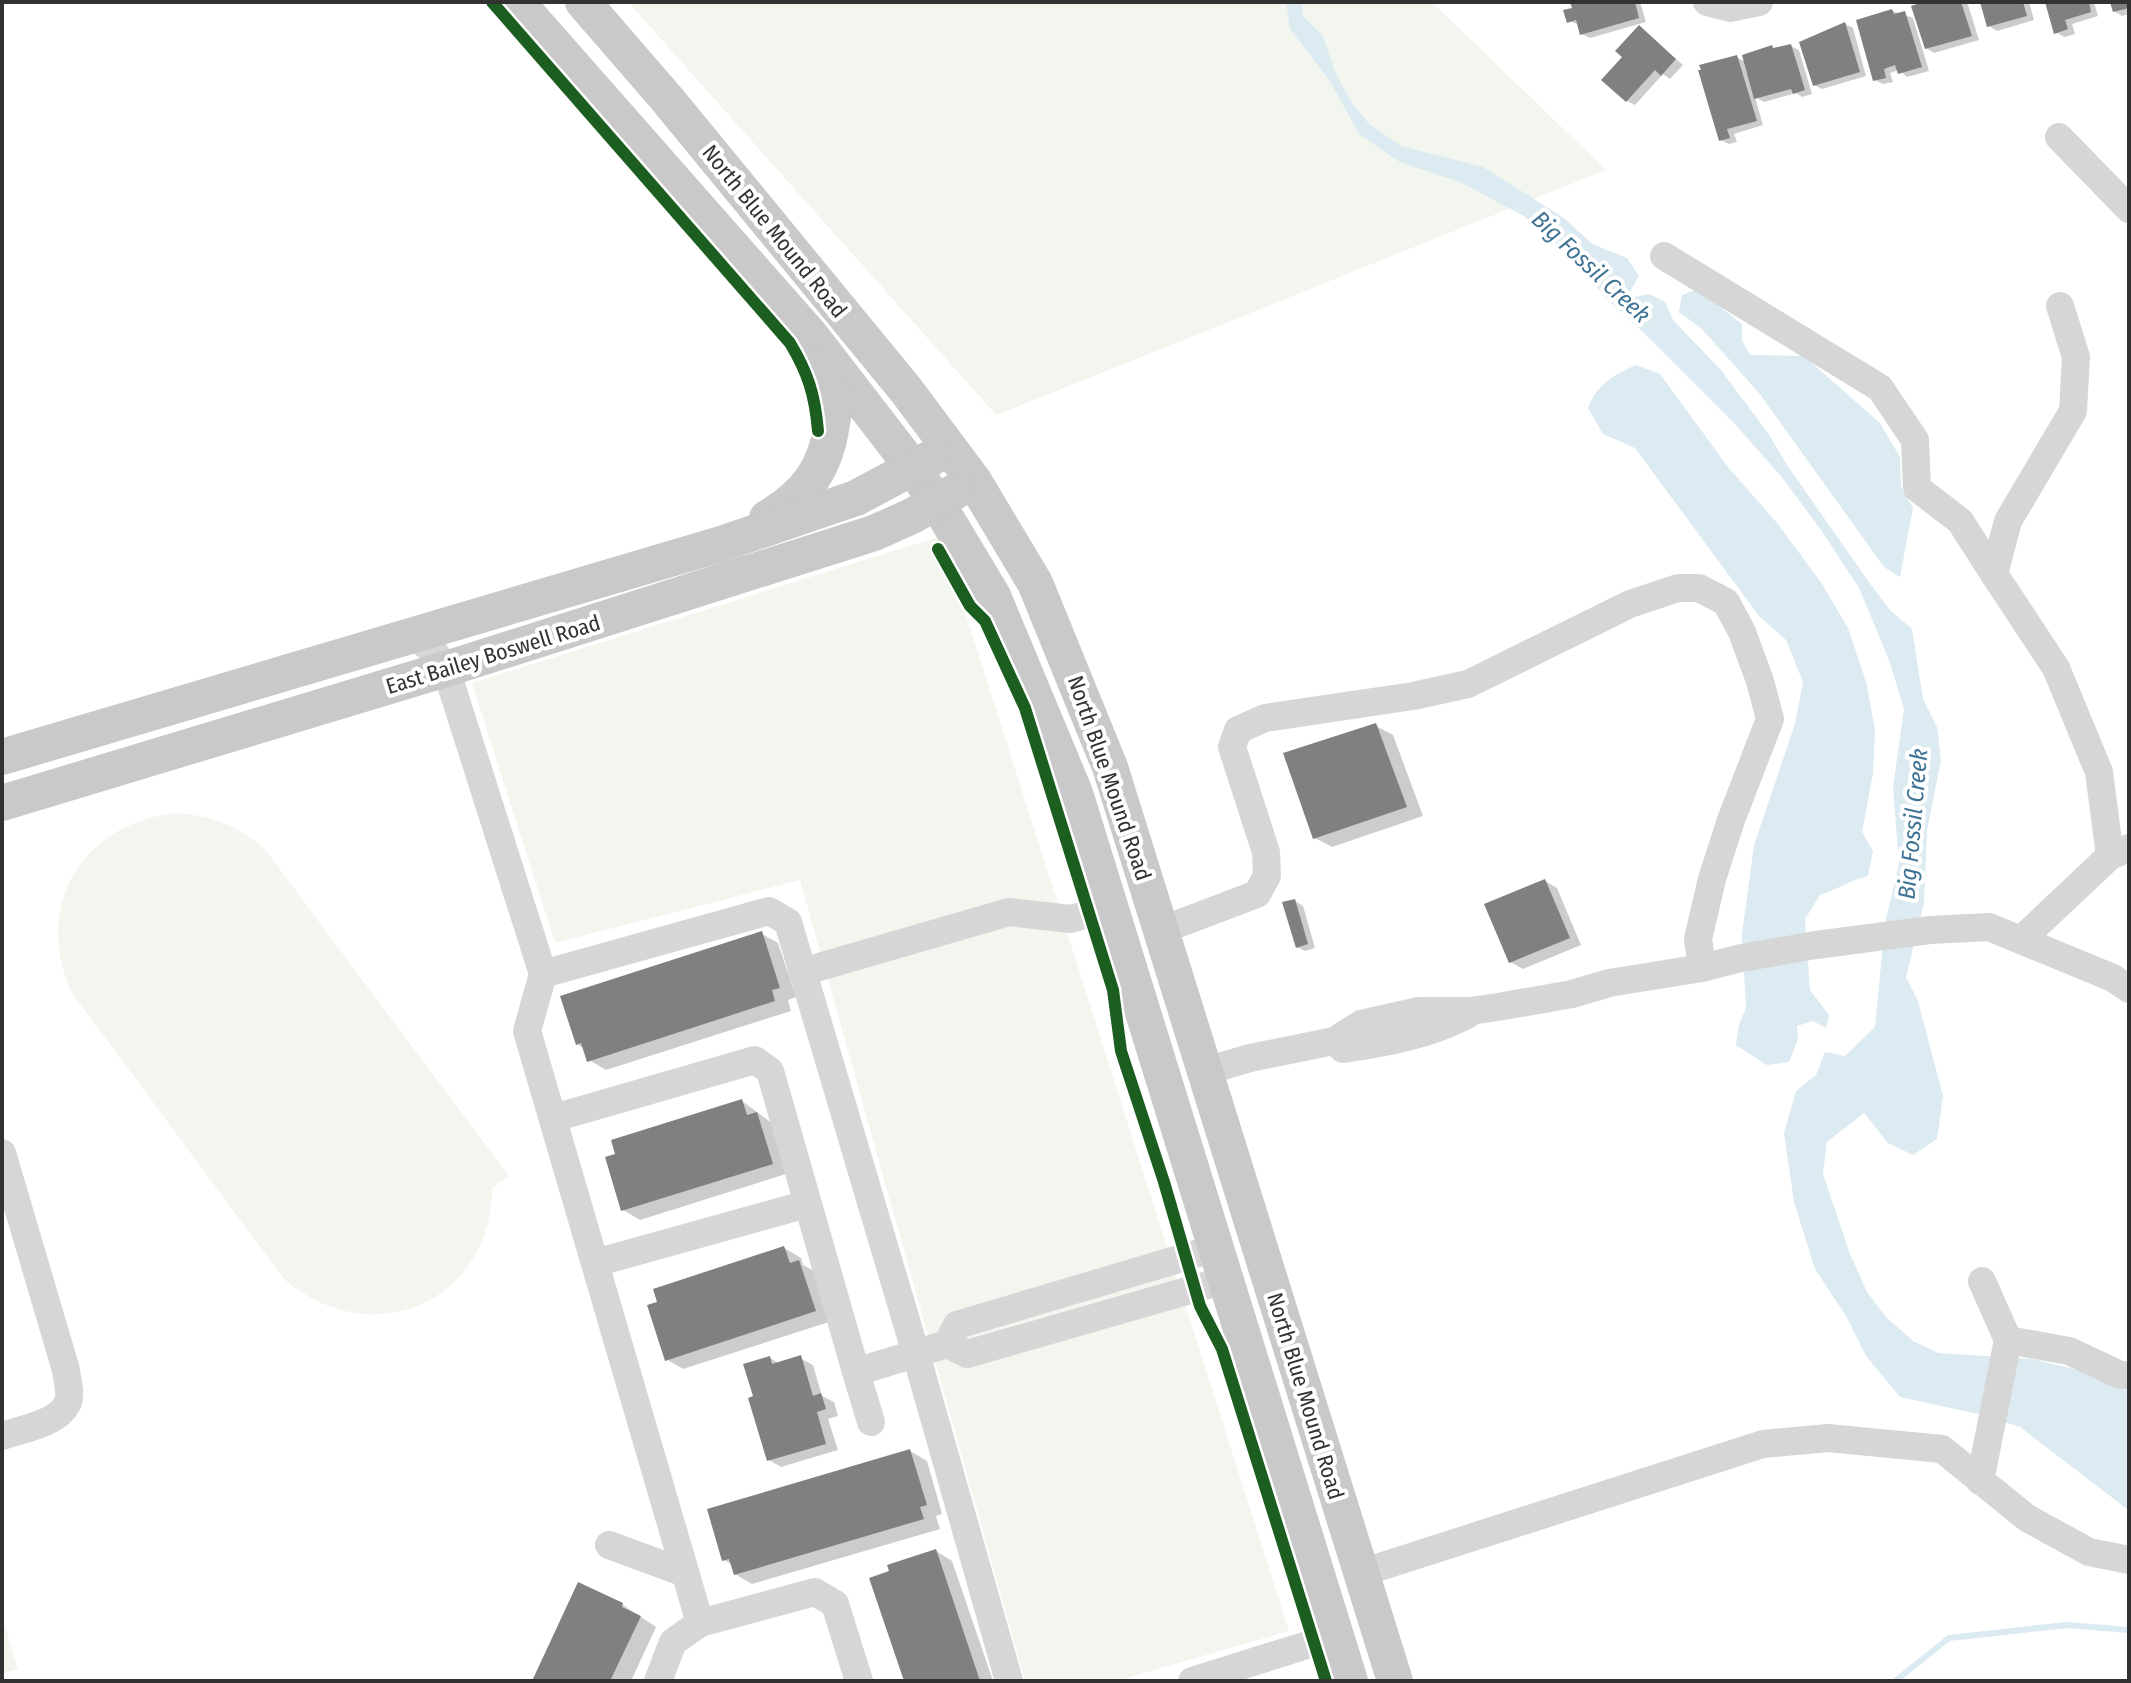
<svg xmlns="http://www.w3.org/2000/svg" width="2131" height="1683" font-family="'Fira Sans Condensed',sans-serif">
	<style>
		.green { fill: #f2f6ee }
		.water { fill: #dceaf2 }
		.shadow { fill: #0003 }
		.lines { fill: none; stroke-linecap: round; stroke-linejoin: round }
		.stream { stroke: #dceaf2; stroke-width: 6 }
		.building { fill: #808080 }
		.minor { stroke: #d6d6d6; stroke-width: 28 }
		.major { stroke: #c9c9c9; stroke-width: 36 }
		.cycleway-casing { stroke: #fff; stroke-width: 17 }
		.cycleway { stroke: #1b5e20; stroke-width: 12 }
		.labels { text-anchor: middle; stroke-width: 8; stroke-linejoin: round; paint-order: stroke }
		.street-label { font-size: 22px; fill: #323232; stroke: #fff }
		.water-label { font-size: 24px; font-style: italic; fill: #3f7494; stroke: #fff }
	</style>
	<rect width="100%" height="100%" fill="#fff"/>
	<g class="green">
		<polygon points="628,2 1432,2 1606,170 996,415"/>
		<polygon points="941,536 1289,1631 1116,1681 1025,1681 800,880 555,943 472,683"/>
		<path d="M 178,813 C 212,816 238,826 264,848 L 509,1176 L 492,1188 C 491,1303 372,1353 285,1280 L 71,992 C 33,904 83,822 178,813 Z"/>
		<polygon points="2,1617 18,1669 2,1674"/>
	</g>
	<g class="water">
		<polygon points="1286,2 1302,2 1303,16 1323,36 1335,72 1350,100 1369,124 1401,146 1483,167 1564,218 1592,244 1627,258 1639,276 1629,293 1634,297 1649,294 1665,302 1673,320 1720,369 1768,433 1787,465 1871,585 1891,611 1912,629 1923,699 1937,727 1941,760 1927,831 1924,903 1906,977 1918,1001 1943,1096 1937,1139 1913,1155 1888,1143 1864,1113 1827,1142 1823,1174 1850,1254 1867,1292 1886,1317 1913,1341 1938,1353 2033,1359 2082,1371 2129,1392 2129,1515 2127,1509 2020,1427 1978,1414 1900,1397 1866,1356 1846,1316 1815,1269 1794,1202 1784,1133 1796,1091 1816,1075 1825,1052 1845,1056 1875,1027 1885,923 1899,864 1893,787 1904,709 1889,660 1859,588 1821,530 1781,476 1733,422 1645,334 1605,297 1571,257 1524,216 1460,182 1400,162 1359,134 1330,81 1290,29"/>
		<polygon points="1697,289 1742,324 1742,340 1750,355 1804,356 1880,423 1900,457 1901,487 1913,508 1900,577 1884,567 1759,393 1701,328 1679,312 1682,295"/>
		<path d="M 1636,365 L 1660,374 L 1728,467 L 1778,524 L 1822,584 L 1848,628 L 1866,682 L 1875,730 L 1873,773 L 1862,832 L 1873,851 L 1868,876 C 1851,880 1838,889 1820,895 L 1805,919 L 1810,990 L 1829,1015 L 1826,1028 L 1813,1021 L 1797,1026 L 1798,1039 L 1789,1062 L 1767,1065 L 1736,1045 L 1739,1024 L 1746,1008 L 1742,934 L 1754,845 L 1795,724 L 1803,682 L 1786,640 L 1759,616 L 1635,448 L 1603,434 L 1588,408 C 1597,384 1613,375 1636,365 Z"/>
	</g>
	<g class="shadow">
		<polygon points="1572,2 1640,2 1646,22 1590,38 1582,34 1580,25 1569,21 1574,9"/>
		<polygon points="1927,2 1967,2 1979,40 1934,53 1926,48"/>
		<polygon points="1982,2 2029,2 2034,20 1997,31 1989,26"/>
		<polygon points="2047,2 2094,2 2098,16 2072,24 2075,34 2064,37 2056,32"/>
		<polygon points="2112,2 2129,2 2129,14 2122,16 2114,11"/>
		<polygon points="1892,11 1913,18 1929,71 1907,77 1899,70 1890,73 1893,82 1883,84 1875,80"/>
		<polygon points="1845,24 1853,28 1866,76 1822,89 1814,85"/>
		<polygon points="1639,28 1683,65 1670,79 1663,74 1635,105 1627,101 1625,57"/>
		<polygon points="1791,46 1799,50 1812,94 1802,97 1796,93 1764,102 1755,97 1763,125 1734,134 1737,142 1729,144 1721,140 1736,57 1746,62 1771,47 1776,49"/>
		<polygon points="1376,726 1393,735 1423,816 1332,847 1315,838"/>
		<polygon points="1545,881 1557,888 1581,945 1523,969 1510,962"/>
		<polygon points="1295,901 1303,906 1315,948 1305,951 1297,947"/>
		<polygon points="762,934 778,943 796,997 788,1000 791,1011 606,1070 589,1060 585,1049 577,1044"/>
		<polygon points="742,1101 773,1124 789,1173 640,1220 623,1210"/>
		<polygon points="784,1248 801,1258 803,1265 816,1272 832,1321 683,1369 666,1359"/>
		<polygon points="770,1358 780,1364 800,1358 813,1365 822,1396 834,1402 838,1416 828,1419 838,1450 781,1467 769,1460 755,1397"/>
		<polygon points="910,1451 927,1461 942,1514 936,1516 940,1529 752,1584 735,1574 733,1565 724,1560"/>
		<polygon points="936,1551 952,1561 993,1681 906,1681"/>
		<polygon points="623,1605 656,1627 631,1681 534,1681"/>
	</g>
	<g class="lines">
		<polyline class="stream" points="1895,1681 1949,1638 2067,1625 2129,1630"/>
	</g>
	<g class="building">
		<polygon points="1570,2 1635,2 1639,18 1580,35 1576,20 1567,23 1563,10 1572,8"/>
		<polygon points="1923,2 1961,2 1972,36 1925,49 1911,6"/>
		<polygon points="1980,2 2023,2 2027,16 1987,27"/>
		<polygon points="2045,2 2089,2 2091,12 2065,20 2068,29 2054,34"/>
		<polygon points="2110,2 2129,2 2129,8 2113,12"/>
		<polygon points="1892,9 1894,14 1905,11 1922,67 1898,74 1895,65 1884,69 1886,78 1873,81 1856,20"/>
		<polygon points="1845,22 1860,72 1813,86 1799,42"/>
		<polygon points="1639,25 1676,59 1661,76 1655,70 1626,102 1601,80 1622,57 1615,51"/>
		<polygon points="1791,44 1805,90 1793,94 1791,89 1754,99 1742,55 1772,45 1773,48"/>
		<polygon points="1737,55 1757,121 1727,129 1730,138 1719,141 1698,70 1701,70 1699,65"/>
		<polygon points="1376,723 1407,807 1313,839 1283,753"/>
		<polygon points="1545,879 1570,938 1509,963 1484,904"/>
		<polygon points="1295,899 1308,944 1296,948 1282,902"/>
		<polygon points="762,931 780,988 772,990 775,1001 587,1062 581,1043 576,1045 560,996"/>
		<polygon points="742,1099 747,1115 757,1112 773,1164 621,1211 605,1157 615,1154 611,1140"/>
		<polygon points="784,1246 790,1263 799,1260 816,1311 665,1361 647,1305 657,1302 653,1289"/>
		<polygon points="801,1355 813,1396 821,1393 826,1409 817,1412 826,1444 767,1461 748,1398 753,1396 743,1364 770,1356 772,1364"/>
		<polygon points="910,1449 927,1505 920,1507 924,1519 734,1575 729,1559 722,1561 707,1509"/>
		<polygon points="936,1549 980,1681 904,1681 869,1578 889,1571 887,1565"/>
		<polygon points="578,1582 623,1603 622,1607 641,1616 610,1681 532,1681"/>
	</g>
	<g class="lines">
		<g class="minor">
			<polyline points="1707,2 1730,8 1759,2"/>
			<polyline points="2059,137 2129,209"/>
			<polyline points="1664,256 1880,388 1915,440 1917,488 1960,521 1994,574 2008,521 2073,411 2076,357 2060,306"/>
			<polyline points="1994,574 2056,668 2099,772 2110,856"/>
			<polyline points="411,635 433,650 446,669 543,974 769,911 788,922 916,1354 1009,1681"/>
			<polyline points="1162,930 1257,894 1267,876 1266,852 1232,747 1238,730 1265,718 1413,696 1468,684 1630,604 1678,588 1699,588 1726,602 1742,632 1760,681 1770,719 1731,820 1712,879 1698,939 1702,968 1609,983 1572,994 1498,1007 1470,1011 1419,1011 1361,1024 1334,1041 1250,1058 1206,1071"/>
			<polyline points="2021,940 2110,856 2129,848"/>
			<polyline points="1702,968 1741,958 1816,945 1930,930 1989,927 2113,978 2129,989"/>
			<polyline points="802,972 1009,912 1071,919 1112,906"/>
			<polyline points="543,974 527,1031 700,1623 815,1592 835,1604 859,1681"/>
			<path d="M 1334,1041 L 1343,1049 C 1386,1043 1428,1035 1467,1015"/>
			<polyline points="554,1118 755,1060 770,1071 856,1372 947,1344 967,1354 1225,1280"/>
			<path d="M 2,1153 L 66,1370 C 67,1380 72,1395 67,1404 C 57,1424 22,1429 2,1436"/>
			<polyline points="595,1263 807,1204"/>
			<polyline points="1982,1281 2008,1340 2069,1351 2118,1374 2129,1376"/>
			<polyline points="947,1344 957,1325 1216,1248"/>
			<polyline points="856,1372 871,1422"/>
			<polyline points="1980,1481 2008,1340"/>
			<polyline points="609,1545 685,1573"/>
			<polyline points="1361,1573 1763,1444 1828,1438 1942,1449 2027,1518 2089,1552 2129,1560"/>
			<polyline points="658,1681 673,1642 700,1623"/>
			<polyline points="1192,1681 1336,1636"/>
		</g>
		<g class="major">
			<polyline points="517,2 812,337 913,468 936,501 993,596 1075,793 1350,1681"/>
			<polyline points="583,2 667,99 906,390 974,481 1035,583 1110,767 1395,1681"/>
			<path d="M 767,518 C 806,495 826,469 832,423 C 833,417 835,410 834,404 C 833,390 825,375 821,362"/>
			<polyline points="2,757 721,544 856,498 933,457"/>
			<polyline points="2,803 446,669 874,533 912,516 958,490"/>
		</g>
		<defs>
			<g id="cycleway">
				<path d="M 492,2 L 790,343 C 808,373 815,395 818,431"/>
				<polyline points="938,549 970,606 985,621 1025,708 1113,990 1121,1051 1164,1182 1200,1306 1222,1349 1326,1681"/>
			</g>
		</defs>
		<use href="#cycleway" class="cycleway-casing"/>
		<use href="#cycleway" class="cycleway"/>
	</g>
	<g class="labels">
		<g class="street-label">
			<text transform="translate(775 231) rotate(51)" y="8">North Blue Mound Road</text>
			<text transform="translate(493 654) rotate(-17)" y="8">East Bailey Boswell Road</text>
			<text transform="translate(1110 778) rotate(71)" y="8">North Blue Mound Road</text>
			<text transform="translate(1306 1396) rotate(73)" y="8">North Blue Mound Road</text>
		</g>
		<g class="water-label">
			<text transform="translate(1591 267) rotate(43)" y="8">Big Fossil Creek</text>
			<text transform="translate(1913 824) rotate(-85)" y="8">Big Fossil Creek</text>
		</g>
	</g>
	<rect width="2131" height="1683" fill="none" stroke="#323232" stroke-width="8"/>
</svg>
